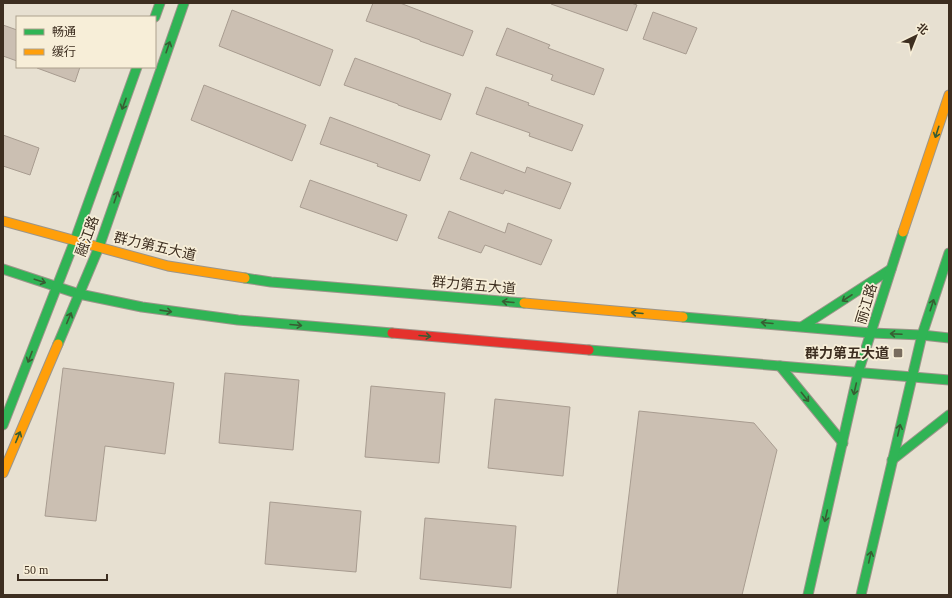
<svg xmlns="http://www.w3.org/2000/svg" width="952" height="598" font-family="'Times New Roman','Noto Sans SC',serif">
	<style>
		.building { fill: #cbbfb2; stroke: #a89c90 }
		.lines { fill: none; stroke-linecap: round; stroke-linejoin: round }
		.fast-casing { stroke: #9c958a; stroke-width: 11 }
		.slow-casing { stroke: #9c958a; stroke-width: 11 }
		.jam-casing { stroke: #9c958a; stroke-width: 11 }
		.fast { stroke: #30b455; stroke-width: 9 }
		.slow { stroke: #ff9f0a; stroke-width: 9 }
		.jam { stroke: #e5322d; stroke-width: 9 }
		.oneway { stroke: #385d33 }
		.poi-dot { fill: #786c5e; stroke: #f7eed8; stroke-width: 1.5 }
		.labels { text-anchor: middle; stroke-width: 3.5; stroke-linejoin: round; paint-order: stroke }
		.street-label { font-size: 14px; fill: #3d2e20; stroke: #f7eed8 }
		.poi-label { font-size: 14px; font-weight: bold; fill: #3d2e20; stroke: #f7eed8; text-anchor: end }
	</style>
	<rect width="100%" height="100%" fill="#e7e0d1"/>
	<g class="building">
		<polygon points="373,3 400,3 473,31 463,56 420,41 420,40 366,21"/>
		<polygon points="551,3 631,3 637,5 627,31 551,4"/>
		<polygon points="232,10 333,50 320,86 219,46"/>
		<polygon points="653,12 697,28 686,54 643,39"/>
		<polygon points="3,25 17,30 17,61 3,56"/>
		<polygon points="507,28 550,45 548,48 604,69 594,95 551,80 553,75 496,55"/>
		<polygon points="355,58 451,94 441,120 398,105 398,104 344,85"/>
		<polygon points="38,67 80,67 75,82 37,68"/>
		<polygon points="204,85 306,125 292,161 191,120"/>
		<polygon points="486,87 529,103 528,105 583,125 572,151 529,136 530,133 476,114"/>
		<polygon points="330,117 430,155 420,181 377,166 378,164 320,144"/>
		<polygon points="3,135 39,148 30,175 3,166"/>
		<polygon points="471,152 525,173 527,167 571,183 560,209 505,190 503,194 460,179"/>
		<polygon points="310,180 407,215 397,241 300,207"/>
		<polygon points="449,211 505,233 508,223 552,240 541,265 485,245 481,253 438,238"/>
		<polygon points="63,368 174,383 165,454 105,446 96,521 45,516"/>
		<polygon points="225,373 299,380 293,450 219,443"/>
		<polygon points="371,386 445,393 439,463 365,457"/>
		<polygon points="495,399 570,407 563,476 488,468"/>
		<polygon points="639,411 754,423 777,450 742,595 617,595"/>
		<polygon points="270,502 361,511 356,572 265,564"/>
		<polygon points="425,518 516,526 511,588 420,579"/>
	</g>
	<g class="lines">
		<defs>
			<g id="fast">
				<polyline points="155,17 160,3"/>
				<polyline points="3,269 79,294 142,307 238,320 392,333"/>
				<polyline points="245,278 271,282 524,303"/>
				<polyline points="683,317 871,333 922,335 949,338"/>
				<polyline points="803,326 891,269"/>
				<polyline points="58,344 99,247 184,3"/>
				<polyline points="589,350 949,380"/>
				<polyline points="780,366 843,443"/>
				<polyline points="3,425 75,240 137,67"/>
				<polyline points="892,460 949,415"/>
				<polyline points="808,595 858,373 903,232"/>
				<polyline points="861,595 922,335 949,253"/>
			</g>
			<g id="slow">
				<polyline points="3,221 168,266 245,278"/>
				<polyline points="903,232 949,95"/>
				<polyline points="524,303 683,317"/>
				<polyline points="3,473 58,344"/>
			</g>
			<polyline id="jam" points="392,333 589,350"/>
		</defs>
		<use href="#fast" class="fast-casing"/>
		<use href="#slow" class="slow-casing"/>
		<use href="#jam" class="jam-casing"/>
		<use href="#fast" class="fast"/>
		<use href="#slow" class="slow"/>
		<use href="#jam" class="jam"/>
	</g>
	<defs><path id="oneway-shaft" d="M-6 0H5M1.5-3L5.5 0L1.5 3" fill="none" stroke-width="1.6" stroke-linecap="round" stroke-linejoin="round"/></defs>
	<g class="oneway">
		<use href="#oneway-shaft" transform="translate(168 47) rotate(-71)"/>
		<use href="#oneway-shaft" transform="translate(124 104) rotate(110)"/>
		<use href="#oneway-shaft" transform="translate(937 132) rotate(108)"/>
		<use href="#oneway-shaft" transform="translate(116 197) rotate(-71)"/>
		<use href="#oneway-shaft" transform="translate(40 281) rotate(18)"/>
		<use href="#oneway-shaft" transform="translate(847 298) rotate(147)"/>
		<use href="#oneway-shaft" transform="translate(508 302) rotate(-175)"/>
		<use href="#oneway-shaft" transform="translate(932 305) rotate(-72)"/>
		<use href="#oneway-shaft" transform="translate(166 311) rotate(8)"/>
		<use href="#oneway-shaft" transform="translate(637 313) rotate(-175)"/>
		<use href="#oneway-shaft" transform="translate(69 318) rotate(-67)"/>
		<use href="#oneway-shaft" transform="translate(767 323) rotate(-175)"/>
		<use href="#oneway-shaft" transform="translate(296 325) rotate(5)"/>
		<use href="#oneway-shaft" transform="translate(896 334) rotate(-177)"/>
		<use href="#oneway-shaft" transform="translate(425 336) rotate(5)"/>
		<use href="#oneway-shaft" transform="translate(30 357) rotate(111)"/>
		<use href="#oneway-shaft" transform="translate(855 389) rotate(103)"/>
		<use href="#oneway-shaft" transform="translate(805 397) rotate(51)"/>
		<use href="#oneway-shaft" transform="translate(899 430) rotate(-77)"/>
		<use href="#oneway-shaft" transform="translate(18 437) rotate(-67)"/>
		<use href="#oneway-shaft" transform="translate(826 516) rotate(103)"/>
		<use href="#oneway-shaft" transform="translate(870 557) rotate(-77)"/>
	</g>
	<rect class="poi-dot" x="893" y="348" width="10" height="10" rx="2"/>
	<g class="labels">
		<g class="street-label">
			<text transform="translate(87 236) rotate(-70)" y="5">融江路</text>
			<text transform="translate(155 246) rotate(13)" y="5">群力第五大道</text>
			<text transform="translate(474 285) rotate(5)" y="5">群力第五大道</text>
			<text transform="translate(866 304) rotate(-73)" y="5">丽江路</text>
		</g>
		<g class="poi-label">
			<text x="889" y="358">群力第五大道</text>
		</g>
	</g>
	<rect width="952" height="598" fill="none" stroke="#3d2e20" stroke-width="8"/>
	<rect x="16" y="16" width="140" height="52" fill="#f7eed8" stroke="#ada18e"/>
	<rect x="24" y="29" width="20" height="6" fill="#30b455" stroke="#ada18e"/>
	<text x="52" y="36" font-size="12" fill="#3d2e20">畅通</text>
	<rect x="24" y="49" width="20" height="6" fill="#ff9f0a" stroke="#ada18e"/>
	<text x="52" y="56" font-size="12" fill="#3d2e20">缓行</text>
	<g transform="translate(916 36) rotate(43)" stroke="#f7eed8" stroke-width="3" paint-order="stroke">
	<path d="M0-3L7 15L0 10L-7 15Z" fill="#3d2e20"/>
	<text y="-6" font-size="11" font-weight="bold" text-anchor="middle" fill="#3d2e20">北</text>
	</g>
	<path d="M18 574v6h89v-6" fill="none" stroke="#3d2e20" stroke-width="2"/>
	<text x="24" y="574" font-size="12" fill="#3d2e20" stroke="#f7eed8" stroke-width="3" paint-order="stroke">50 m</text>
</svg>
